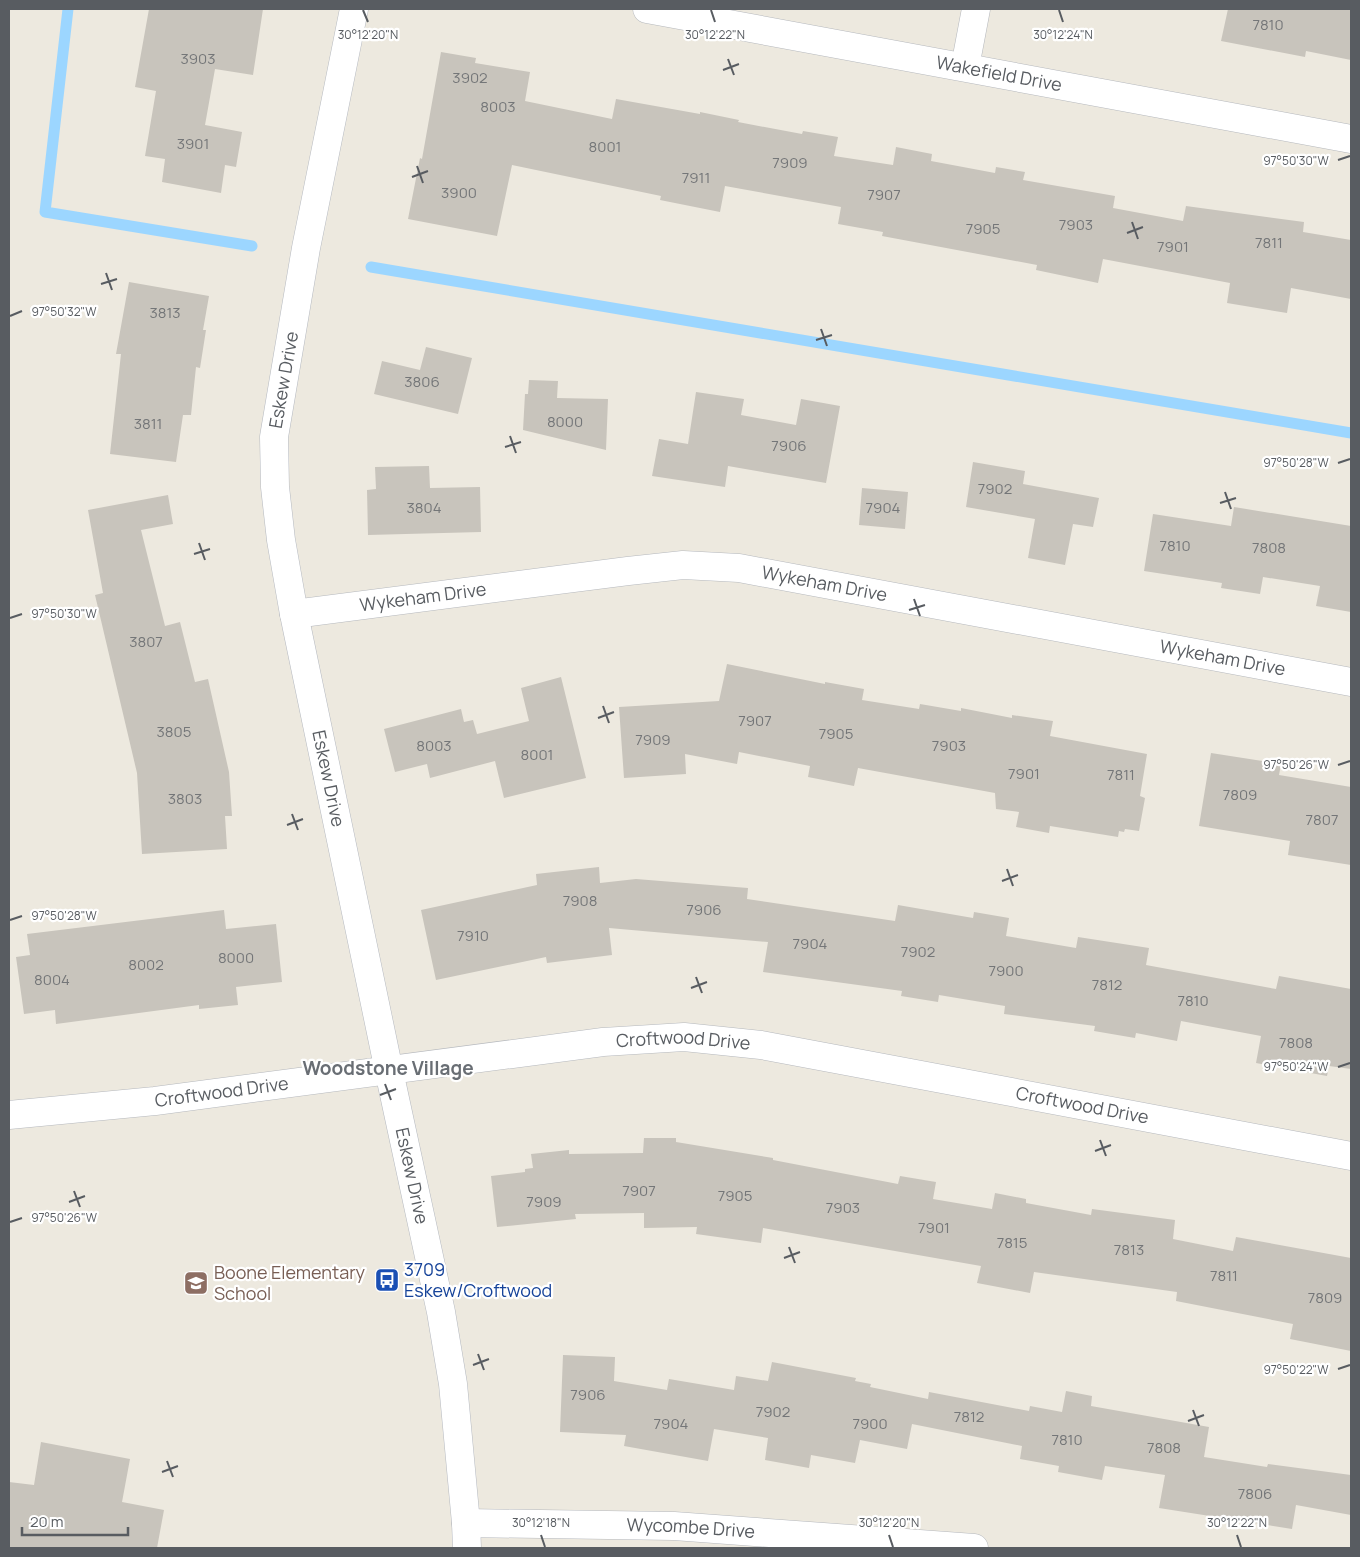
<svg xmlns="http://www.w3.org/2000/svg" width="1360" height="1557" font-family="Manrope,sans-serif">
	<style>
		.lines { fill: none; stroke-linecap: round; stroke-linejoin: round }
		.stream { stroke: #9cd6ff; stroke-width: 11 }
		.building { fill: #c8c4bc }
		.street-casing { stroke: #b5b8bd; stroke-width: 29 }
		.secondary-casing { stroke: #b5b9c0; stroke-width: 29 }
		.street { stroke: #fff; stroke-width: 28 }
		.secondary { stroke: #fff; stroke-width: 28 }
		.ticks { fill: none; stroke: #585c61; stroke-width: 2 }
		.labels { text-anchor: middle; stroke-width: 4.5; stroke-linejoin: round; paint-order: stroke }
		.number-label { font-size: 15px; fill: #747678 }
		.street-label { font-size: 18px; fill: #585c61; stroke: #fff }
		.transit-label { font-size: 18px; fill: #164399; stroke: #fff; text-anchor: start }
		.education-label { font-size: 18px; fill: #785e54; stroke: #fff; text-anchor: start }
		.neighbourhood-label { font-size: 19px; font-weight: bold; fill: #696e74; stroke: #fff }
		.ticks-label { font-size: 12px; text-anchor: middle; fill: #585c61; stroke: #fff; stroke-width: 4.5; stroke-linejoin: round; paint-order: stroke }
	</style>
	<rect width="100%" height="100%" fill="#ede9df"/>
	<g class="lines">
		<g class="stream">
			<polyline points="68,9 45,212 252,246"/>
			<polyline points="371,267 1351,433"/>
		</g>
	</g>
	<g class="building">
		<polygon points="149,9 263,9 253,75 215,69 205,125 242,132 236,167 225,165 221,193 162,182 165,159 145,156 156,91 135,87"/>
		<polygon points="1228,9 1351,9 1351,60 1306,51 1305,57 1221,41"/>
		<polygon points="441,52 476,58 475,63 530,72 525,101 612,119 616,99 700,114 700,112 739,120 738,122 802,134 803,131 838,137 834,156 893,165 896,147 932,154 931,161 995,173 996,167 1025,172 1023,180 1115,196 1113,208 1183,221 1186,206 1304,222 1303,232 1351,240 1351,299 1291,288 1287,313 1227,303 1230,283 1103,259 1098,283 1036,270 1037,265 882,236 883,232 838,224 841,207 725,186 720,212 660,200 661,196 512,165 497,236 408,219 420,158 422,159"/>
		<polygon points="129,282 209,296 203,330 206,330 200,368 196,367 191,415 183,415 176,462 110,454 121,354 116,354"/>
		<polygon points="426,347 472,358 458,414 374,394 382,361 420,370"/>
		<polygon points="529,380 558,381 557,398 608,399 606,450 523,430 525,394 528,394"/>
		<polygon points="696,392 744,399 741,415 796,425 801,399 840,406 826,483 728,466 725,487 652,476 659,439 688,444"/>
		<polygon points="973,462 1025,471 1023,484 1099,498 1093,527 1073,524 1065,565 1028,558 1035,519 966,507"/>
		<polygon points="429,466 430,488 480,487 481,532 368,535 367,490 376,489 375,467"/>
		<polygon points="862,488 908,492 905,529 859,525"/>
		<polygon points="168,495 173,524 141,530 165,626 180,622 195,682 208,679 229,772 232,816 225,816 227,849 142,854 137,773 95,595 103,593 88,510"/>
		<polygon points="1234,507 1351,526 1351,612 1316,606 1320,586 1263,577 1260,594 1221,588 1222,583 1144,571 1153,514 1231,526"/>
		<polygon points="727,664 825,684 825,682 864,689 862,700 919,709 920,704 961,711 961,708 1012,718 1012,715 1053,721 1050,736 1147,754 1140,796 1145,798 1139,831 1125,829 1124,832 1119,831 1118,837 1050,826 1049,833 1016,827 1019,812 996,809 995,793 858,768 854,786 808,777 810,766 739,752 737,764 685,754 686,774 624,778 619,707 719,701"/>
		<polygon points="561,677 586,778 504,798 495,761 430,778 427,764 395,772 384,729 461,709 464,722 473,720 477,734 529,721 521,688"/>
		<polygon points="1211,753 1281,764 1279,775 1351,787 1351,865 1288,855 1290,841 1199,826"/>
		<polygon points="599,867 600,883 636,879 748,888 747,899 895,921 898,905 973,918 974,912 1009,918 1006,936 1076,948 1078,937 1149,948 1146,965 1276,989 1279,976 1351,989 1351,1069 1329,1066 1327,1076 1256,1063 1261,1036 1181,1021 1177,1041 1136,1033 1135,1038 1094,1031 1095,1026 1004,1014 1005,1006 939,995 938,1002 901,996 902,991 763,972 768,942 609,928 612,955 547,963 546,957 436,980 421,910 537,885 536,874"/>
		<polygon points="224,910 226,929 276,924 282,982 236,987 238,1005 199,1009 199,1005 56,1024 55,1010 24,1014 16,957 30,955 27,934"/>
		<polygon points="644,1138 676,1138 676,1142 773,1158 773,1160 898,1184 900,1176 936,1182 933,1199 992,1209 995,1193 1026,1199 1026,1203 1091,1215 1092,1209 1175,1220 1173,1239 1233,1251 1236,1237 1351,1258 1351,1351 1290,1339 1293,1324 1176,1301 1177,1292 1034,1272 1030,1293 977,1283 981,1266 763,1228 761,1243 696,1234 697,1227 644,1228 644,1213 575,1214 576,1219 497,1227 491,1176 525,1172 525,1169 533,1168 531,1154 569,1150 569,1154 643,1153"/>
		<polygon points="563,1355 615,1357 614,1381 667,1390 669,1379 734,1390 736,1376 768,1381 772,1362 856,1378 855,1381 871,1384 870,1387 928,1399 929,1392 1029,1411 1030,1406 1062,1412 1066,1391 1092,1396 1091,1406 1209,1427 1204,1457 1267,1467 1268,1464 1351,1475 1351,1515 1296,1505 1292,1529 1159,1508 1165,1475 1105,1466 1102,1480 1058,1472 1059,1466 1020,1459 1022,1446 912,1424 907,1449 860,1440 855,1463 811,1455 809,1468 765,1460 768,1438 714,1429 708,1461 624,1446 626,1435 560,1432"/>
		<polygon points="41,1442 130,1459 122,1502 164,1510 157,1548 9,1548 9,1482 34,1485"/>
	</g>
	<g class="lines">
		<defs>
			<g id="street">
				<path id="s1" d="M 647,9 L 1351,139"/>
				<polyline points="965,67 976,9"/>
				<path id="s2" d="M 294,614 L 628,571 L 683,565 L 739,568 L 1351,682"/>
				<path id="s3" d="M 9,1115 L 155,1101 L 603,1042 L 684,1037 L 761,1045 L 1351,1156"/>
				<path id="s4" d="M 466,1523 L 674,1526 L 974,1548"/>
			</g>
			<g id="secondary">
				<path id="s5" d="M 354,9 L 306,248 L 274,437 L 275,487 L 281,540 L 294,614 L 389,1071 L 441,1312 L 453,1384 L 466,1523 L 467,1548"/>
			</g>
		</defs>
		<use href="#street" class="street-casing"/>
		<use href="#secondary" class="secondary-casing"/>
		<use href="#street" class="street"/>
		<use href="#secondary" class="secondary"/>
	</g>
	<path class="ticks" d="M 363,10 L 368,22M 711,10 L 715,22M 1059,10 L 1063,22M 728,59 L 734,75M 723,70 L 739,64M 1338,160 L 1350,156M 417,166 L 423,183M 412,177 L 428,171M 1132,222 L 1138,239M 1127,233 L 1143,227M 106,273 L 112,290M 101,284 L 117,279M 10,316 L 22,311M 821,329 L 827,346M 816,340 L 832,335M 510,436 L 516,453M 505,447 L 521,442M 1338,463 L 1350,459M 1225,492 L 1231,509M 1220,503 L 1236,498M 199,543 L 205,560M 194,554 L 210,549M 914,599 L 920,616M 909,610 L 925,605M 10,618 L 22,614M 603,706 L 609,723M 598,718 L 614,712M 1338,765 L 1350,761M 292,814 L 298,830M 287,825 L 303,819M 1007,869 L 1013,886M 1002,881 L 1018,875M 10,920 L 22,916M 696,977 L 702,993M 691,988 L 707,982M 1338,1067 L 1350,1063M 385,1084 L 391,1100M 380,1095 L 396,1089M 1100,1140 L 1106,1156M 1095,1151 L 1111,1145M 74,1191 L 80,1207M 69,1202 L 85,1196M 10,1222 L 22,1218M 789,1247 L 795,1263M 784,1258 L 800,1252M 478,1354 L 484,1370M 473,1365 L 489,1359M 1338,1369 L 1350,1365M 1193,1410 L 1199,1426M 1188,1421 L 1204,1415M 167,1461 L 173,1477M 162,1472 L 178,1466M 541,1535 L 545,1547M 889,1535 L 893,1547M 1237,1535 L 1241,1547"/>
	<defs>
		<symbol id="bus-square" viewBox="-11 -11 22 22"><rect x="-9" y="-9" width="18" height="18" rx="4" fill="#1a4fb4" stroke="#fff"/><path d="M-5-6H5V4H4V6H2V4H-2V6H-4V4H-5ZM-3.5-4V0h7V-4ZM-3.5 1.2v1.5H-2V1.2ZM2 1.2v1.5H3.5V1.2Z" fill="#fff"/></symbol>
		<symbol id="school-square" viewBox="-11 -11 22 22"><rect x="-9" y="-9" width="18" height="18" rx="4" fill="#8d6e63" stroke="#fff"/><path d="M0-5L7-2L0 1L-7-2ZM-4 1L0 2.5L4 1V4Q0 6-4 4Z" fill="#fff"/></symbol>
	</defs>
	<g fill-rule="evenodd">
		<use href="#bus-square" x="373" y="1266" width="28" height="28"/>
		<use href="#school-square" x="182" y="1269" width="28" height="28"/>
	</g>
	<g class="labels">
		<g class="number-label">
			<text x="1268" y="30">7810</text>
			<text x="198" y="64">3903</text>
			<text x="470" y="83">3902</text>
			<text x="498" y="112">8003</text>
			<text x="193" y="149">3901</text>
			<text x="605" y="152">8001</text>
			<text x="790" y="168">7909</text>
			<text x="696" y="183">7911</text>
			<text x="459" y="198">3900</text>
			<text x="884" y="200">7907</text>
			<text x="1076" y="230">7903</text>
			<text x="983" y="234">7905</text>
			<text x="1269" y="248">7811</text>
			<text x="1173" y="252">7901</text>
			<text x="165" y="318">3813</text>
			<text x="422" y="387">3806</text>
			<text x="565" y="427">8000</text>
			<text x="148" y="429">3811</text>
			<text x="789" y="451">7906</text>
			<text x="995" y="494">7902</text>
			<text x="424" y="513">3804</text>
			<text x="883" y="513">7904</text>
			<text x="1175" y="551">7810</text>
			<text x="1269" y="553">7808</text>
			<text x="146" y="647">3807</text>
			<text x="755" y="726">7907</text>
			<text x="174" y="737">3805</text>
			<text x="836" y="739">7905</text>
			<text x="653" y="745">7909</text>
			<text x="434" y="751">8003</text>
			<text x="949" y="751">7903</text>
			<text x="537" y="760">8001</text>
			<text x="1024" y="779">7901</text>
			<text x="1121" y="780">7811</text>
			<text x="1240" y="800">7809</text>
			<text x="185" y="804">3803</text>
			<text x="1322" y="825">7807</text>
			<text x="580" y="906">7908</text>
			<text x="704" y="915">7906</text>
			<text x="473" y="941">7910</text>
			<text x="810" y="949">7904</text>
			<text x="918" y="957">7902</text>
			<text x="236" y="963">8000</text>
			<text x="146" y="970">8002</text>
			<text x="1006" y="976">7900</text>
			<text x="52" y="985">8004</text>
			<text x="1107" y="990">7812</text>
			<text x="1193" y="1006">7810</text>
			<text x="1296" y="1048">7808</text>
			<text x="639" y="1196">7907</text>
			<text x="735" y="1201">7905</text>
			<text x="544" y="1207">7909</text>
			<text x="843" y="1213">7903</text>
			<text x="934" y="1233">7901</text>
			<text x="1012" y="1248">7815</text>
			<text x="1129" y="1255">7813</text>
			<text x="1224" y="1281">7811</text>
			<text x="1325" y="1303">7809</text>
			<text x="588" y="1400">7906</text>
			<text x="773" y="1417">7902</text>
			<text x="969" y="1422">7812</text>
			<text x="671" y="1429">7904</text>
			<text x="870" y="1429">7900</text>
			<text x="1067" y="1445">7810</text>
			<text x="1164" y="1453">7808</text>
			<text x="1255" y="1499">7806</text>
		</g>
		<g class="street-label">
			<text dy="6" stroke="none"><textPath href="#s1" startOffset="358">Wakefield Drive</textPath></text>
			<text transform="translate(284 380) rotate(-80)" y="6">Eskew Drive</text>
			<text dy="6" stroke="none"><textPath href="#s2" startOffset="535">Wykeham Drive</textPath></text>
			<text dy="6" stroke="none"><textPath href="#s2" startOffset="130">Wykeham Drive</textPath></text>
			<text dy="6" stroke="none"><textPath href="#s2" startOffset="940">Wykeham Drive</textPath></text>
			<text dy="6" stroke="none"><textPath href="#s5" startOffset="782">Eskew Drive</textPath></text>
			<text dy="6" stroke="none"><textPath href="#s3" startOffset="679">Croftwood Drive</textPath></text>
			<text dy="6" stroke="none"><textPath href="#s3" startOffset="214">Croftwood Drive</textPath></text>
			<text dy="6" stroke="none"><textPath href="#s3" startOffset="1084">Croftwood Drive</textPath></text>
			<text dy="6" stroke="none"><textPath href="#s5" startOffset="1188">Eskew Drive</textPath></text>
			<text dy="6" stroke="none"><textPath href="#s4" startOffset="225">Wycombe Drive</textPath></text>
		</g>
		<g class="transit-label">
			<text x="404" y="1276">3709<tspan x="404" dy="21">Eskew/Croftwood</tspan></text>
		</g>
		<g class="education-label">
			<text x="214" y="1279">Boone Elementary<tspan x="214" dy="21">School</tspan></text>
		</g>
		<g class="neighbourhood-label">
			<text x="388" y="1075">Woodstone Village</text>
		</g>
	</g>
	<g class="ticks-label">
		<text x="368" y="39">30°12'20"N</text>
		<text x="715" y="39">30°12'22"N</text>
		<text x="1063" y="39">30°12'24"N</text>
		<text x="1296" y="165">97°50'30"W</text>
		<text x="64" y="316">97°50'32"W</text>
		<text x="1296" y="467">97°50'28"W</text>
		<text x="64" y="618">97°50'30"W</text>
		<text x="1296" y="769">97°50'26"W</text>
		<text x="64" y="920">97°50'28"W</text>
		<text x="1296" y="1071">97°50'24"W</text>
		<text x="64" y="1222">97°50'26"W</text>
		<text x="1296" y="1374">97°50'22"W</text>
		<text x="541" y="1527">30°12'18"N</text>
		<text x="889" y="1527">30°12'20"N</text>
		<text x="1237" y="1527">30°12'22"N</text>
	</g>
	<rect width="1360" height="1557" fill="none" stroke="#585c61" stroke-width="20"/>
	<path d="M22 1527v8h106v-8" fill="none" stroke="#585c61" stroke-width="2.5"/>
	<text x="30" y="1527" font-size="15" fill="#585c61" stroke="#ffffff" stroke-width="4" paint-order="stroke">20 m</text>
</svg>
